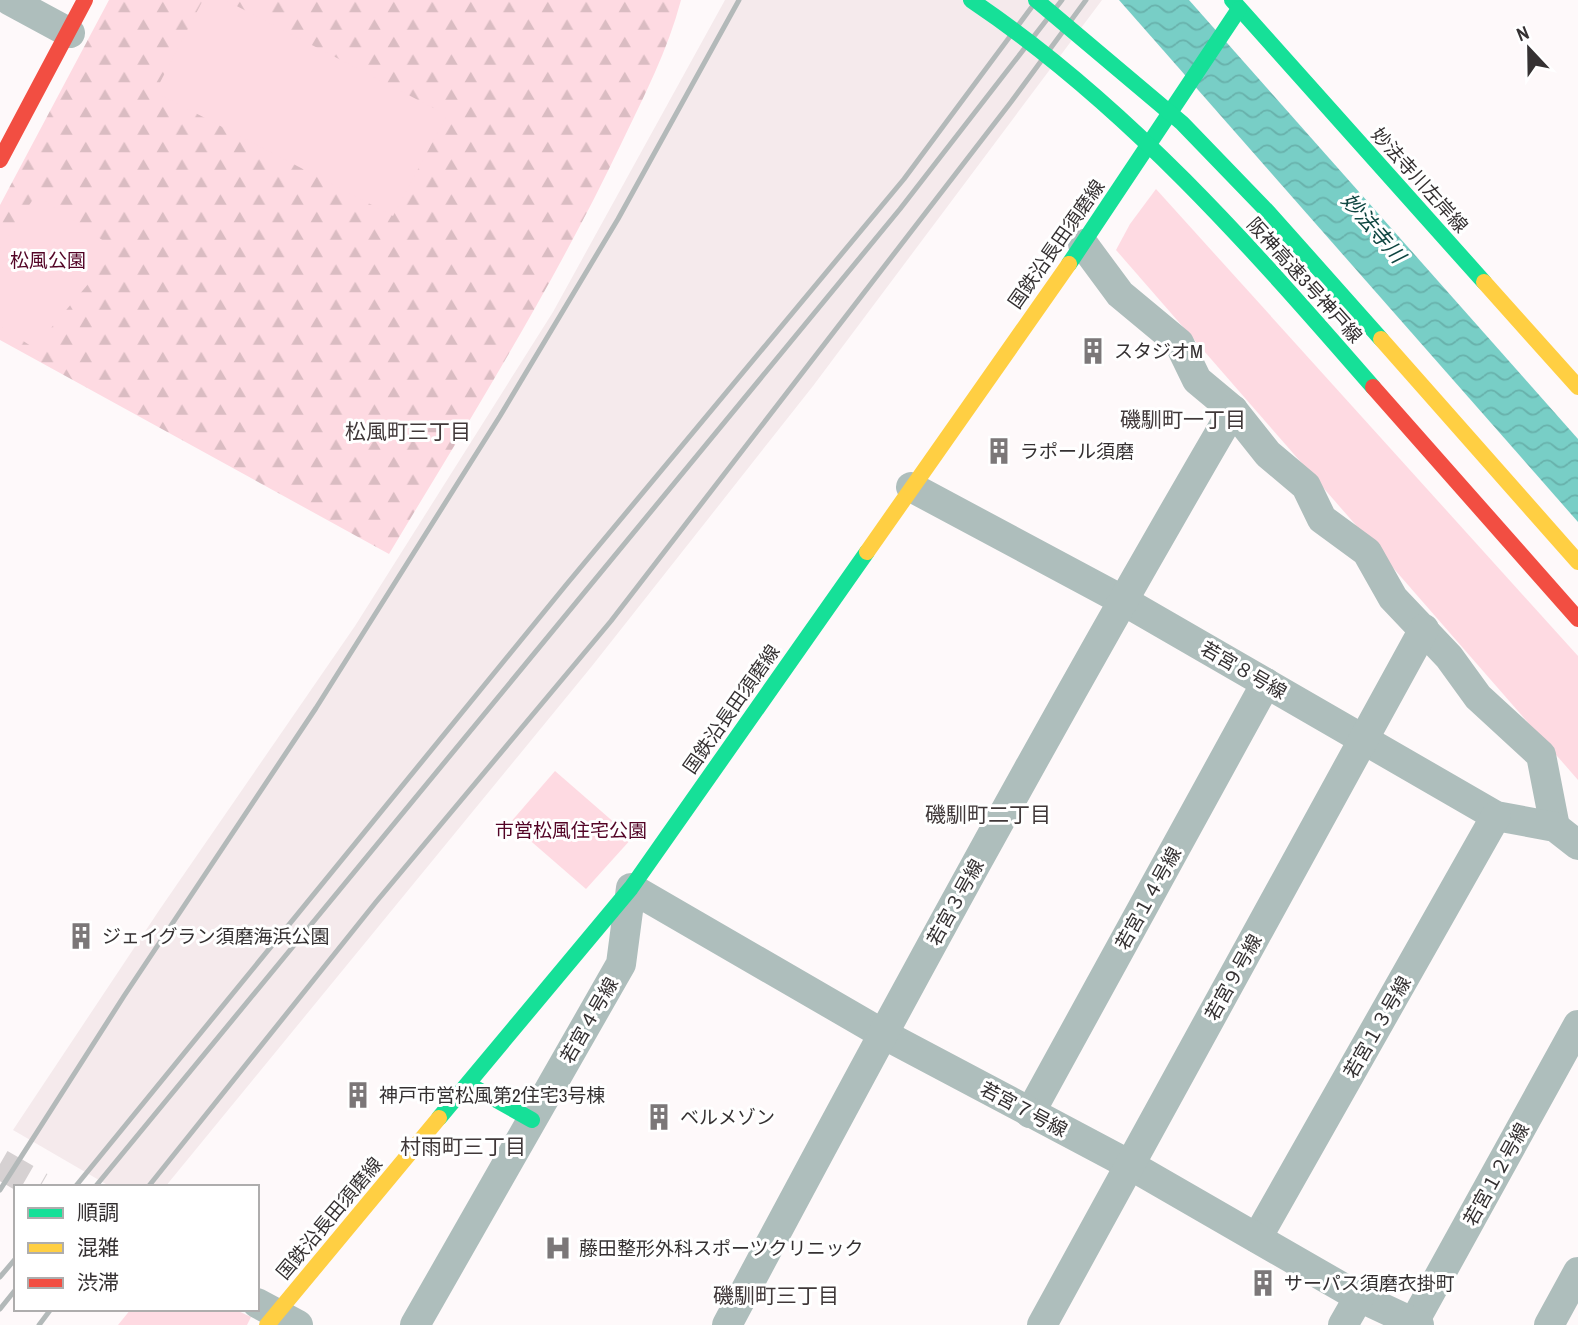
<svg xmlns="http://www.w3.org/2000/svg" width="1578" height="1325" font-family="'Archivo Narrow','Noto Sans JP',sans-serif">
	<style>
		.built { fill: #f5eaec }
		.forest { fill: url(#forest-firs) }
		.park { fill: #fedae2 }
		.water { fill: url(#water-waves) }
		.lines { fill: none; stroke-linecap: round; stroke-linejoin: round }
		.street-tunnel { stroke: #d6d1d2; stroke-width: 30; stroke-dasharray: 30 15; stroke-linecap: butt }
		.street { stroke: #aebebc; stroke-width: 30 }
		.fast { stroke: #16e098; stroke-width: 16 }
		.slow { stroke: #ffcf43; stroke-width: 16 }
		.jam { stroke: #f24e42; stroke-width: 16 }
		.rail { stroke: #b3b9b9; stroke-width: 5 }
		.fast-bridge { stroke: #16e098; stroke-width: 16 }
		.slow-bridge { stroke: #ffcf43; stroke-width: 16 }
		.jam-bridge { stroke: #f24e42; stroke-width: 16 }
		.labels { text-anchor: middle; stroke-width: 6; stroke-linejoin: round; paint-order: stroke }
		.street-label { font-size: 19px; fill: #353132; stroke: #fff }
		.park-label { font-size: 19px; fill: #530426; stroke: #fff }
		.poi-label { font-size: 19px; fill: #353132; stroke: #fff; text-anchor: start }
		.water-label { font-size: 21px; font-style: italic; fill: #0f4641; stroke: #fff }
		.neighbourhood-label { font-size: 21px; fill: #403839; stroke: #fff }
	</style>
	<defs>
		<pattern id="forest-firs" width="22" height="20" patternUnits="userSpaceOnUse" patternTransform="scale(1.75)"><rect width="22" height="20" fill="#fedae2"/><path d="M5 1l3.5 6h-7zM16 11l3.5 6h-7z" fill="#dabcc2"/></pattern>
		<pattern id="water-waves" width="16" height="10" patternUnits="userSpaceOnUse" patternTransform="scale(1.75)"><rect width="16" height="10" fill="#78cec6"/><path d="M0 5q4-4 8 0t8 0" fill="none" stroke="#68b1ab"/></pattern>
	</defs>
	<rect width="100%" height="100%" fill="#fef9fa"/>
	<polygon class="built" points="725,0 1102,0 813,386 592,666 165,1187 111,1187 13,1130 160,909 355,626 553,312"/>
	<path class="forest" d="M 109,0 L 681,0 C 668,50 644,96 622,142 C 554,285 470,419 389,554 L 0,340 L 0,205 Z"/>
	<g class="park">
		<polygon points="203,0 225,0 447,115 393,216 155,92"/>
		<polygon points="1156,189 1578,656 1578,780 1116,250 1130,224"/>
		<polygon points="36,195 117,250 34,348 0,326 0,248"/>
		<polygon points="555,771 632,838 586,889 510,823"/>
		<polygon points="131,1309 234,1309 251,1317 247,1325 118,1325"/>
	</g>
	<polygon class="water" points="1119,0 1189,0 1578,439 1578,522"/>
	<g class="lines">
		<polyline class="street-tunnel" points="0,1164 40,1187"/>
		<g class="street">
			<polyline points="9,0 70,33"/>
			<polyline points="1083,244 1120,294 1179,343 1197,380 1233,410 1268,454 1306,486 1322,519 1367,552 1393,598 1449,657 1478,697 1541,755 1555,827"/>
			<polyline points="911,487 1122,600 1496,816 1555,827 1578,845"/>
			<polyline points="1030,1113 1266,683"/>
			<polyline points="1257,1238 1496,816"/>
			<polyline points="257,1303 298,1325"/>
			<polyline points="1414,1322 1578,1025"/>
			<polyline points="415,1325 621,964 631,888 883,1034 1130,1165 1359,1297 1419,1325"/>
			<path d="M 727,1325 C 891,1017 1057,711 1233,410"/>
			<polyline points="1042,1325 1424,629"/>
			<polyline points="1343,1325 1359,1297"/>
			<polyline points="1549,1325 1578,1272"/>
		</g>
		<g class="fast">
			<polyline points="1232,0 1484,282"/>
			<polyline points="1069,264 1239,9"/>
			<polyline points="468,1084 532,1120"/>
			<polyline points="439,1118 631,888 867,552"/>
		</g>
		<g class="slow">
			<polyline points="1484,282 1578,387"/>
			<polyline points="867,552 1069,264"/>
			<polyline points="267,1325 439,1118"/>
		</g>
		<polyline class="jam" points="0,160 85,0"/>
		<g class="rail">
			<polyline points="75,1187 566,585 904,179 1037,0"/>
			<polyline points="95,1187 900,209 1062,0"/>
			<polyline points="148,1187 376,902 611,621 1011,102 1086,0"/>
			<polyline points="0,1190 124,996 316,708 500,416 618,219 739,0"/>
			<polyline points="0,1277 16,1258"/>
			<polyline points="0,1309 16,1289"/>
			<polyline points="39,1325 51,1309"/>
		</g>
		<g class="fast-bridge">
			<path d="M 971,0 C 1126,104 1251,247 1373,387"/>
			<polyline points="1036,0 1182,123 1268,212 1381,339"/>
		</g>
		<polyline class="slow-bridge" points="1381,339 1578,562"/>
		<polyline class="jam-bridge" points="1373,387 1578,619"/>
	</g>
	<defs>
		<symbol id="building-bare" viewBox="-9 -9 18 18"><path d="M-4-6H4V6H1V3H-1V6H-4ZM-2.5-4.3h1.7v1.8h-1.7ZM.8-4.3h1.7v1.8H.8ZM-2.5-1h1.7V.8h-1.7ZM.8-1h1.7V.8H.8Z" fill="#7b7778" stroke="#fff" stroke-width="2.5" paint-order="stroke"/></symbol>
		<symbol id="hospital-bare" viewBox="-9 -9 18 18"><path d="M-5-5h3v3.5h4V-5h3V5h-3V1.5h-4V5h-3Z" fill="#7b7778" stroke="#fff" stroke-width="2.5" paint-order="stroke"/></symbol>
	</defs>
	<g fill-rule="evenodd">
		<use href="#building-bare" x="1074" y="332" width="38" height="38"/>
		<use href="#building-bare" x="980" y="432" width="38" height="38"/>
		<use href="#building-bare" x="62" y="917" width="38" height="38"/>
		<use href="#building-bare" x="339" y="1076" width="38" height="38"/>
		<use href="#building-bare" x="640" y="1098" width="38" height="38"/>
		<use href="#hospital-bare" x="539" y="1229" width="38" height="38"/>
		<use href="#building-bare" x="1244" y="1264" width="38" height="38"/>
	</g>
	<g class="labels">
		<g class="street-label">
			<text transform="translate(1420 180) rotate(48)" y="7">妙法寺川左岸線</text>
			<text transform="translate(1056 244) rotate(-55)" y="7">国鉄沿長田須磨線</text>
			<text transform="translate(1305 280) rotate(48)" y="7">阪神高速3号神戸線</text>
			<text transform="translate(1244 670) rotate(30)" y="7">若宮８号線</text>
			<text transform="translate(731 709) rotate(-55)" y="7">国鉄沿長田須磨線</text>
			<text transform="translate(1148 898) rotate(-61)" y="7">若宮１４号線</text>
			<text transform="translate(955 902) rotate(-61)" y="7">若宮３号線</text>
			<text transform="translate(1233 977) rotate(-61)" y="7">若宮９号線</text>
			<text transform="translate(589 1020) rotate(-60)" y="7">若宮４号線</text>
			<text transform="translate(1377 1027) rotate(-60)" y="7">若宮１３号線</text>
			<text transform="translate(1024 1109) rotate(28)" y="7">若宮７号線</text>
			<text transform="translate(1496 1174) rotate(-61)" y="7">若宮１２号線</text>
			<text transform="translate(329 1218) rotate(-50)" y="7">国鉄沿長田須磨線</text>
		</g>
		<g class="park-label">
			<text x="48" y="267">松風公園</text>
			<text x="571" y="837">市営松風住宅公園</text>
		</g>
		<g class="poi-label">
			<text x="1114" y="358">スタジオM</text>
			<text x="1020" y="458">ラポール須磨</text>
			<text x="102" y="943">ジェイグラン須磨海浜公園</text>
			<text x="379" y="1102">神戸市営松風第2住宅3号棟</text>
			<text x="680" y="1124">ベルメゾン</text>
			<text x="579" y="1255">藤田整形外科スポーツクリニック</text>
			<text x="1284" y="1290">サーパス須磨衣掛町</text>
		</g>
		<g class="water-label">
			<text transform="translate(1373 228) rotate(49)" y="7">妙法寺川</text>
		</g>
		<g class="neighbourhood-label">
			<text x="1183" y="427">磯馴町一丁目</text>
			<text x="408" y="439">松風町三丁目</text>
			<text x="988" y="822">磯馴町二丁目</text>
			<text x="463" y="1154">村雨町三丁目</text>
			<text x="776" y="1303">磯馴町三丁目</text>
		</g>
	</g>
	<rect x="14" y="1185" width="245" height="126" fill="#ffffff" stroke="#aeadad" stroke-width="2"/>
	<rect x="28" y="1208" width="35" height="10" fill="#16e098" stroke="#aeadad" stroke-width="2"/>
	<text x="77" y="1220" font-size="21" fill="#353132">順調</text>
	<rect x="28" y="1243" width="35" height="10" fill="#ffcf43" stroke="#aeadad" stroke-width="2"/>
	<text x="77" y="1255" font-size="21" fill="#353132">混雑</text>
	<rect x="28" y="1278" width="35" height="10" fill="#f24e42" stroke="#aeadad" stroke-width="2"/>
	<text x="77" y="1290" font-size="21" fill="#353132">渋滞</text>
	<g transform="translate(1529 49) rotate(338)" stroke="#ffffff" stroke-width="5" paint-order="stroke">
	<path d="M0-5L12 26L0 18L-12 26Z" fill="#353132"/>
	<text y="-10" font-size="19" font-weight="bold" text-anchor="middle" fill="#353132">N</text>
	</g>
</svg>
